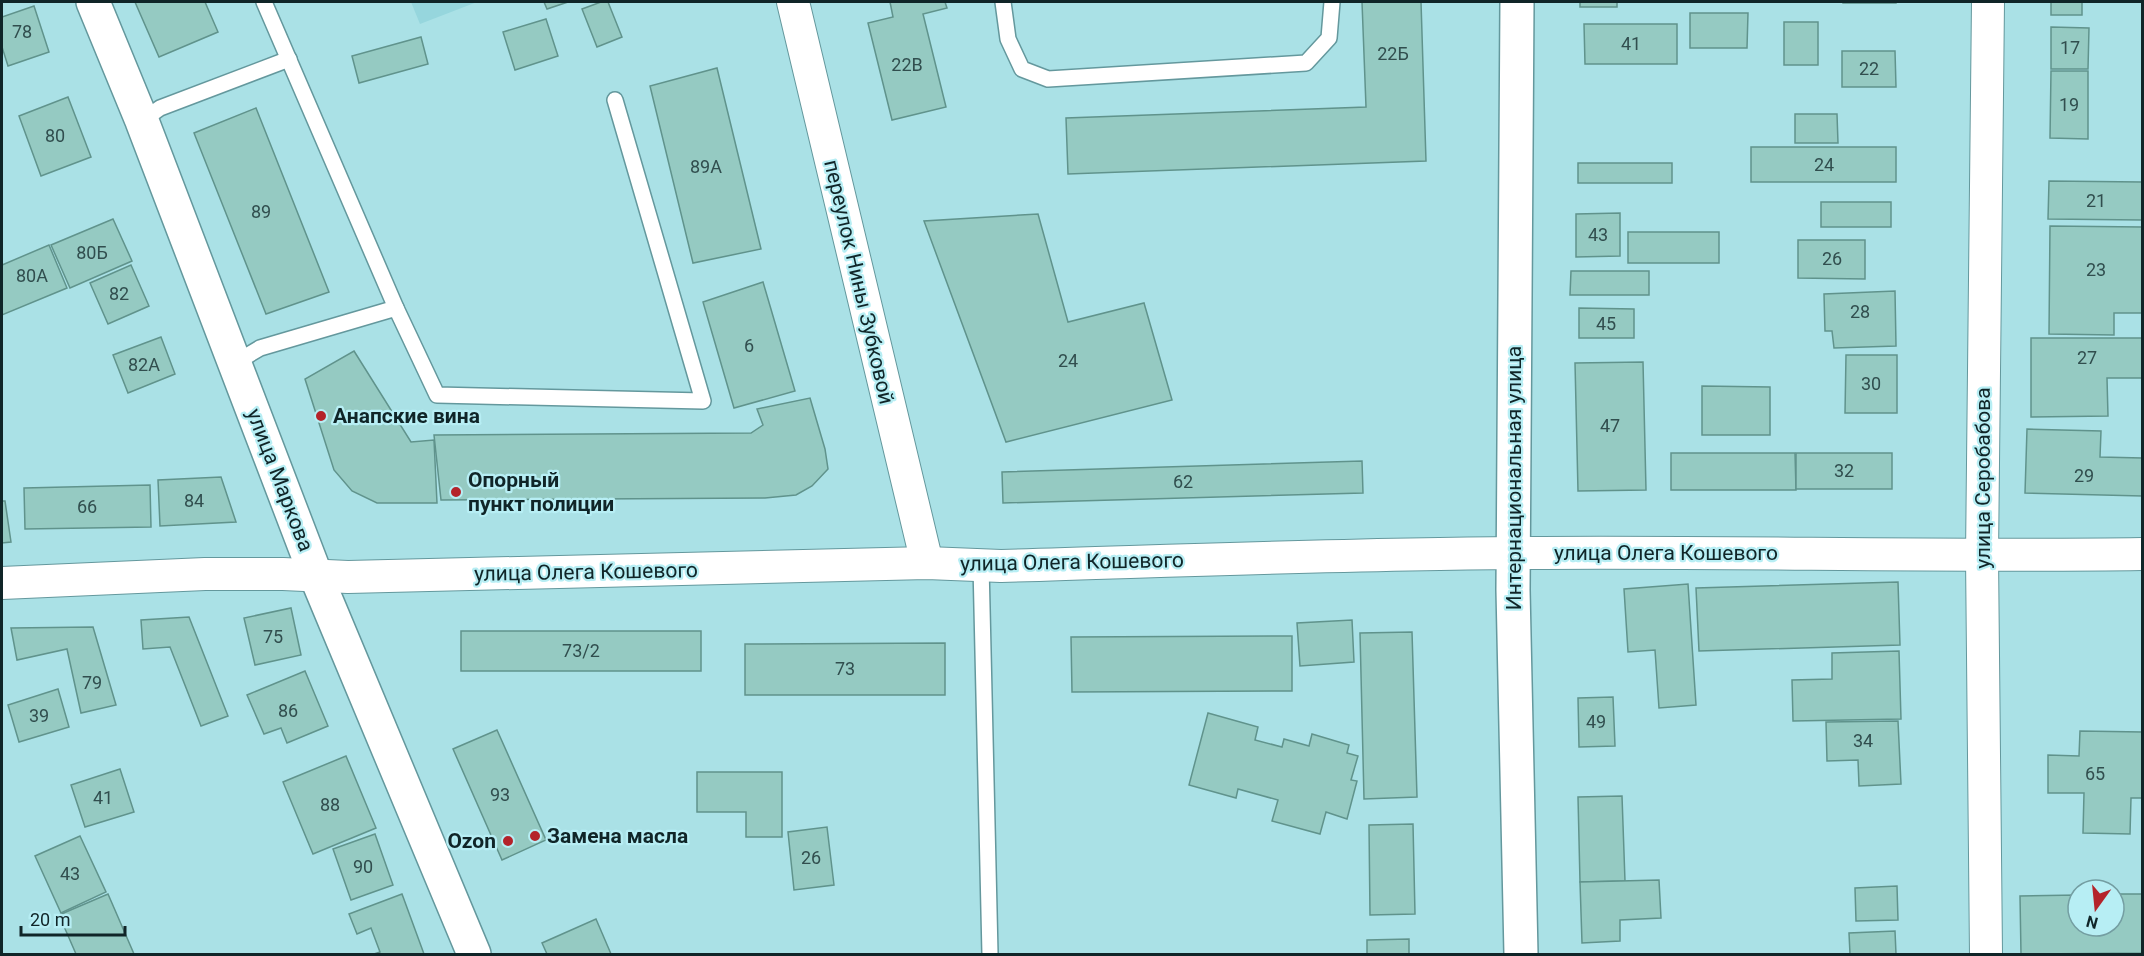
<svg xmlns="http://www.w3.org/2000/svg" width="2144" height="956" font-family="Roboto,sans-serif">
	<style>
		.built { fill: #96d6dd }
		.building { fill: #95cac2; stroke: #60938c; stroke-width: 1.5 }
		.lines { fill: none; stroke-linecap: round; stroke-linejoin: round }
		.lane-casing { stroke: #64989d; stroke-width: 18 }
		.street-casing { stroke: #64989d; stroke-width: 34 }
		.secondary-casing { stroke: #64989d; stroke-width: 36 }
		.lane { stroke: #fff; stroke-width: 15 }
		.street { stroke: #fff; stroke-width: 32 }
		.secondary { stroke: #fff; stroke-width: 33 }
		.poi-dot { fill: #b4232a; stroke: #b7eef4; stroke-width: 2 }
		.labels { text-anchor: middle; stroke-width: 4.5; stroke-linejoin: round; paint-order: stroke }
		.number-label { font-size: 18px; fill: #314e4e }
		.street-label { font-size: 21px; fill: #102528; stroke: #b7eef4 }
		.poi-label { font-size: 21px; font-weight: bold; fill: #102528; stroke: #b7eef4; text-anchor: start }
	</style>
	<rect width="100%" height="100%" fill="#aae1e6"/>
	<polygon class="built" points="411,2 477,2 420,24"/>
	<g class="building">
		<polygon points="135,2 205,2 218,32 159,57"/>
		<polygon points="544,2 568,2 547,9"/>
		<polygon points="601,2 608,2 622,37 597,47 582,9"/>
		<polygon points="890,2 945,2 947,8 923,14 946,107 892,120 868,23 893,17"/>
		<polygon points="1362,2 1421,2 1426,161 1068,174 1066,118 1366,107"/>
		<rect x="1580" y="2" width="37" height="5"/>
		<rect x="1843" y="2" width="53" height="1"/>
		<rect x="2051" y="2" width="31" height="13"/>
		<polygon points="34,6 49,52 8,66 2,47 2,17"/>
		<polygon points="1690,13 1748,13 1747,48 1690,48"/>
		<polygon points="546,19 558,56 515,70 503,32"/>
		<rect x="1784" y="22" width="34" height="43"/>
		<polygon points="1584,24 1677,24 1677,64 1585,64"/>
		<polygon points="2051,27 2089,28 2088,69 2051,69"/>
		<polygon points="421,37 428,64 359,83 352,56"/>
		<polygon points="1842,51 1895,51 1896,87 1842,87"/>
		<polygon points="717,68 761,249 693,263 650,86"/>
		<polygon points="2051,71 2088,71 2088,139 2050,138"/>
		<polygon points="68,97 91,157 41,176 19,116"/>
		<polygon points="256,108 329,292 266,314 194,133"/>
		<polygon points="1795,114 1837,114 1838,143 1795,143"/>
		<rect x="1751" y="147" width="145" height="35"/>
		<rect x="1578" y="163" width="94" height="20"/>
		<polygon points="2049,181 2142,182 2142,220 2048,219"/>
		<rect x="1821" y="202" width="70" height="25"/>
		<polygon points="1620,213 1620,256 1576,257 1576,214"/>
		<polygon points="1038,214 1068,322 1144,303 1172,400 1006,442 924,221"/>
		<polygon points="113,219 132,261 70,288 51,245"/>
		<polygon points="2050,226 2142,227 2142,313 2114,313 2114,335 2049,334"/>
		<rect x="1628" y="232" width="91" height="31"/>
		<polygon points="1798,240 1865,240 1865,279 1798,278"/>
		<polygon points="49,245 67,288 2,315 2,265"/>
		<polygon points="131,265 149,306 108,324 90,283"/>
		<polygon points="1571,271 1649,271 1649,295 1570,295"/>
		<polygon points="763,282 795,391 734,408 703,302"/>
		<polygon points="1895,291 1896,346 1834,348 1832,331 1825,331 1824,294"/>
		<polygon points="1579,308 1634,309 1634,338 1579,338"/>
		<polygon points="161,337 175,374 128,393 113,355"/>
		<polygon points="2031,338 2142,338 2142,378 2107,378 2108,416 2031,417"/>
		<polygon points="354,351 411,442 434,440 437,503 377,503 352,491 334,470 305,379"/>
		<polygon points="1846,355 1897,355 1897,413 1845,413"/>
		<polygon points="1643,362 1646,490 1578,491 1575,363"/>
		<polygon points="1702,386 1770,387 1770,435 1702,435"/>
		<polygon points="810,398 825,449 828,469 812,486 796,495 765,498 441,500 434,435 751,433 763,425 757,409"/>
		<polygon points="2027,429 2101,431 2100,457 2142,458 2142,496 2025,493"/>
		<polygon points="1671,453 1795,453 1796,490 1671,490"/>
		<rect x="1796" y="453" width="96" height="36"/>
		<polygon points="1362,461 1363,493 1003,503 1002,472"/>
		<polygon points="221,477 236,522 160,526 158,480"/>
		<polygon points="150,485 151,527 25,529 24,488"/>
		<polygon points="2,501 5,501 11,542 2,543"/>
		<polygon points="1898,582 1900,645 1699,651 1696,588"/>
		<polygon points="1688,584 1696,705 1659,708 1655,650 1628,652 1624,589"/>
		<polygon points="291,608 301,655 255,665 244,618"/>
		<polygon points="189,617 228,716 201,726 170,647 143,649 141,620"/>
		<polygon points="1352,620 1354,662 1300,666 1297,623"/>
		<polygon points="93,627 116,705 81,713 67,649 17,660 11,628"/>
		<rect x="461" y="631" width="240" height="40"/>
		<polygon points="1412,632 1417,797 1364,799 1360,633"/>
		<polygon points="1292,636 1292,691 1072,692 1071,637"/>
		<polygon points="945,643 945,695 745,695 745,644"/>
		<polygon points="1899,651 1901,719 1793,721 1792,680 1832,679 1832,653"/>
		<polygon points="305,671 328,726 287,743 281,728 264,734 247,695"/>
		<polygon points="58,689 69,727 19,742 8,705"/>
		<polygon points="1613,697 1615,746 1579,747 1578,698"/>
		<polygon points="1208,713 1258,727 1255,740 1282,747 1284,739 1309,746 1312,734 1349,745 1347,753 1358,756 1351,780 1357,781 1347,819 1326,812 1320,834 1272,821 1278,800 1238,789 1236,798 1189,785"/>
		<polygon points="1898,721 1901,784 1859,786 1858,760 1827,761 1826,722"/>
		<polygon points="497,730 546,840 502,860 453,749"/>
		<polygon points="2080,731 2142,732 2142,798 2131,798 2130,834 2083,833 2084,793 2048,793 2048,755 2079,756"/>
		<polygon points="346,756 376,828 313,854 283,782"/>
		<polygon points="120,769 134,812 85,827 71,785"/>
		<polygon points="697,772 782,772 782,837 746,837 746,812 697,812"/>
		<polygon points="1622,796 1625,881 1580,882 1578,797"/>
		<polygon points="1413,824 1415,914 1370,915 1369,825"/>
		<polygon points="827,827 834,885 794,890 788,832"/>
		<polygon points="375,834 393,885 351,900 333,849"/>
		<polygon points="80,836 106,892 61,913 35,856"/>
		<polygon points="1659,880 1661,918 1620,920 1620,941 1582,943 1580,882"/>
		<polygon points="1897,886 1898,920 1856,921 1855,888"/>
		<polygon points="108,894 134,954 76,954 59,915"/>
		<polygon points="402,894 424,954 374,954 380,952 371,928 357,934 349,914"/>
		<polygon points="2114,894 2142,894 2142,953 2021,954 2020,896 2078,895 2078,926 2114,926"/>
		<polygon points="596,919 611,954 547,954 542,943"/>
		<polygon points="1895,931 1896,954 1850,954 1849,933"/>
		<polygon points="1409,939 1409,954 1367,954 1367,940"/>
	</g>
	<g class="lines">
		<defs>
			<g id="lane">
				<polyline points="264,2 396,308"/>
				<polyline points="1003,2 1008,39 1022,69 1048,79 1306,63 1329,38 1332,2"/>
				<polyline points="142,121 160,108 289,59"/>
				<polyline points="235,363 260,348 396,308 437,395 703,401 615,100"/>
				<polyline points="981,565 990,954"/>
			</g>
			<g id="street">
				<polyline points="793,2 927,563"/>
				<path d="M 2,583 L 205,574 L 283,574 L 348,577 L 927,563 L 1001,566 C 1173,561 1345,554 1517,553 C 1726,551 1934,557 2142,554"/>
				<polyline points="1986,954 1982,556 1988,2"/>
			</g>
			<g id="secondary">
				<polyline points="93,2 142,121 316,576 474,954"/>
				<polyline points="1517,2 1513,590 1521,954"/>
			</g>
		</defs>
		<use href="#lane" class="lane-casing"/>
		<use href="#street" class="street-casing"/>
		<use href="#secondary" class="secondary-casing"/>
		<use href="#lane" class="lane"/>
		<use href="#street" class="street"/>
		<use href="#secondary" class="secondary"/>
	</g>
	<g class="poi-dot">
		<circle cx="321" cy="416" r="6"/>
		<circle cx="456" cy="492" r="6"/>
		<circle cx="535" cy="836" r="6"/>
		<circle cx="508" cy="841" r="6"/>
	</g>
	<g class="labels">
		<g class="number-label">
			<text x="22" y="38">78</text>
			<text x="1631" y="50">41</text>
			<text x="2070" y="54">17</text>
			<text x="1393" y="60">22Б</text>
			<text x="907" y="71">22В</text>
			<text x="1869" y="75">22</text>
			<text x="2069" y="111">19</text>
			<text x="55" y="142">80</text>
			<text x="1824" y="171">24</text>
			<text x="706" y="173">89А</text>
			<text x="2096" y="207">21</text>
			<text x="261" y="218">89</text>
			<text x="1598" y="241">43</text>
			<text x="92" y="259">80Б</text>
			<text x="1832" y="265">26</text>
			<text x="2096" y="276">23</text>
			<text x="32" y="282">80А</text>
			<text x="119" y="300">82</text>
			<text x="1860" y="318">28</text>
			<text x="1606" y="330">45</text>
			<text x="749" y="352">6</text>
			<text x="2087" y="364">27</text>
			<text x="1068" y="367">24</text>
			<text x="144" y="371">82А</text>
			<text x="1871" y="390">30</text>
			<text x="1610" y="432">47</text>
			<text x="1844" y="477">32</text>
			<text x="2084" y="482">29</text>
			<text x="1183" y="488">62</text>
			<text x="194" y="507">84</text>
			<text x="87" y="513">66</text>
			<text x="273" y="643">75</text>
			<text x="581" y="657">73/2</text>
			<text x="845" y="675">73</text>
			<text x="92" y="689">79</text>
			<text x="288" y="717">86</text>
			<text x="39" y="722">39</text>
			<text x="1596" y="728">49</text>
			<text x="1863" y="747">34</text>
			<text x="2095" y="780">65</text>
			<text x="500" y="801">93</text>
			<text x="103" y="804">41</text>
			<text x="330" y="811">88</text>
			<text x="811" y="864">26</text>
			<text x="363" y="873">90</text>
			<text x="70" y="880">43</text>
		</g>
		<g class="street-label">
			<text transform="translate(859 282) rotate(77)" y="7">переулок Нины Зубковой</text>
			<text transform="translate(1514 478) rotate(-90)" y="7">Интернациональная улица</text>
			<text transform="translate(1983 478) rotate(-90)" y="7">улица Серобабова</text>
			<text transform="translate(280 480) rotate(69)" y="7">улица Маркова</text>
			<text x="1666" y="560">улица Олега Кошевого</text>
			<text transform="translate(1072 562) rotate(-1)" y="7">улица Олега Кошевого</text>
			<text transform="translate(586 572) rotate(-1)" y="7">улица Олега Кошевого</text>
		</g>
		<g class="poi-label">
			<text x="333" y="423">Анапские вина</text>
			<text x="468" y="487">Опорный<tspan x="468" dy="24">пункт полиции</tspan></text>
			<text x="547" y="843">Замена масла</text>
			<text x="496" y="848" text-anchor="end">Ozon</text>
		</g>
	</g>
	<rect width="2144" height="956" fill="none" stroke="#102528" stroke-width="6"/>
	<g transform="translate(2096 908) rotate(195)"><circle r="28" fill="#b7eef4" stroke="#749ea2" stroke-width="1.5"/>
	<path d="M0-4.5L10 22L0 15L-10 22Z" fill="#b4232a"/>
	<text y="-9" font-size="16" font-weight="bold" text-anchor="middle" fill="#102528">N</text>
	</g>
	<path d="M21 926v9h104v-9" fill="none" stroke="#102528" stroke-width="3"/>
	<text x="30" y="926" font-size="18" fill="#102528" stroke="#b7eef4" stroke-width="4.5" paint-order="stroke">20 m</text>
</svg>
